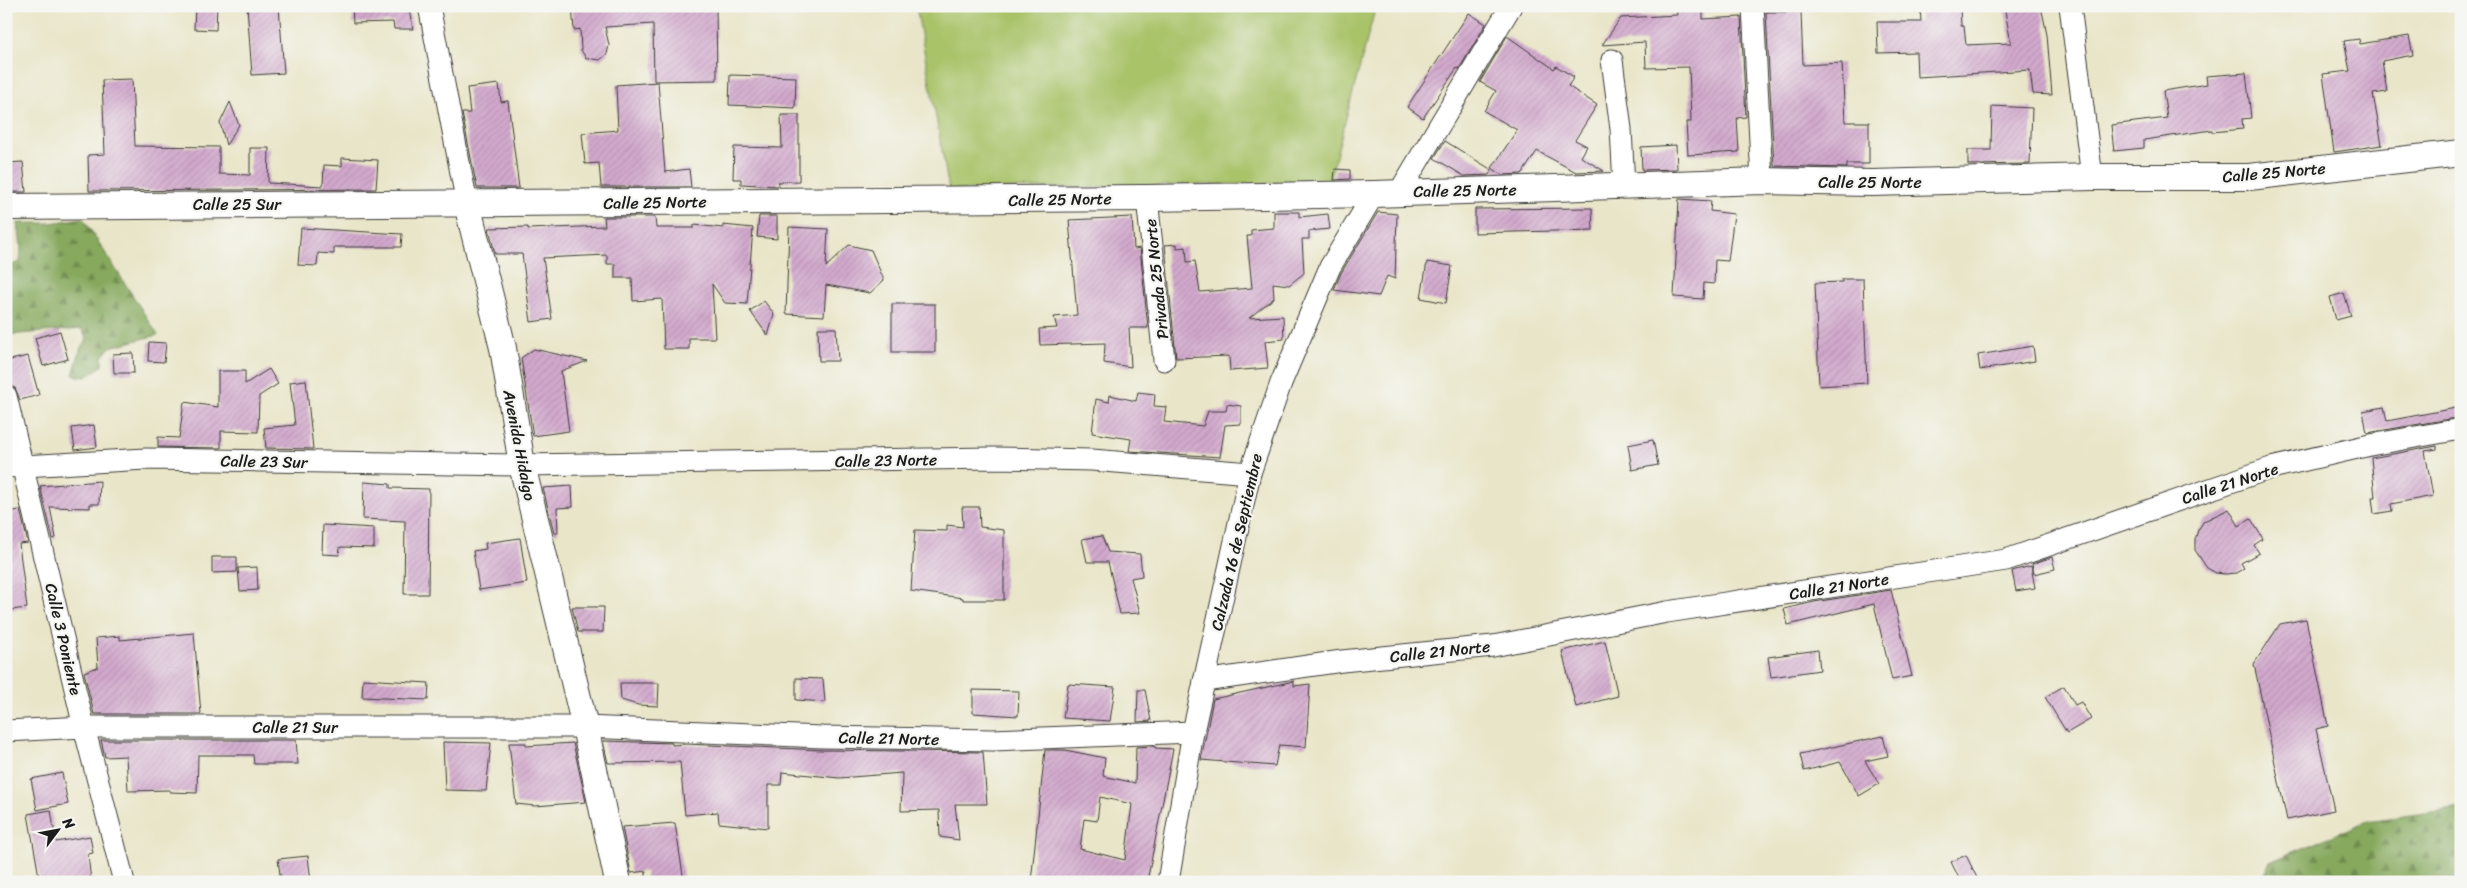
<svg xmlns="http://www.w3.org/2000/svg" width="2467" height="888" font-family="Sriracha,sans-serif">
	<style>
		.forest { fill: url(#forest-firs); stroke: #51623c }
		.garden { fill: #a9c369; stroke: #627042 }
		.building { fill: url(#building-hatch); fill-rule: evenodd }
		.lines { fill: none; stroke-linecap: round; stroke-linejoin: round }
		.minor-casing { stroke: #3b3a36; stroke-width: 23 }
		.tertiary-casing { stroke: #3b3a36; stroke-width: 28 }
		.minor { stroke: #fff; stroke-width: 21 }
		.tertiary { stroke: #fff; stroke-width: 26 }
		.labels { text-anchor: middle; stroke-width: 4.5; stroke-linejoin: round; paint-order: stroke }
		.street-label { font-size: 16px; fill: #1c1c1c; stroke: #f6f6f2 }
	</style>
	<defs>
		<pattern id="forest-firs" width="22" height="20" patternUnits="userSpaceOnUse" patternTransform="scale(1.25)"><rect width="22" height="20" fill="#86a95d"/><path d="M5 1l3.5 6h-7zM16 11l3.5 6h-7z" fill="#6d894c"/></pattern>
		<pattern id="building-hatch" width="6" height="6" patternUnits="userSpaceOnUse" patternTransform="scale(1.25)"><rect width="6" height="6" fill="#d2a9cd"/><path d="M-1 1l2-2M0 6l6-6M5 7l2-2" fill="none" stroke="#b491af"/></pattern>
	</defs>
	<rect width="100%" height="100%" fill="#f6f6f2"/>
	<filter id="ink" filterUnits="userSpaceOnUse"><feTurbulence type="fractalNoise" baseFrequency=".02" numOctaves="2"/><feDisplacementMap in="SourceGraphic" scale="10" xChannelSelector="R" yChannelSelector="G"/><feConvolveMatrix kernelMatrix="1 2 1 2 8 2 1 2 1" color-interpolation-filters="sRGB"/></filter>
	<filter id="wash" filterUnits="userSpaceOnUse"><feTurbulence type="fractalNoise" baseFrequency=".0096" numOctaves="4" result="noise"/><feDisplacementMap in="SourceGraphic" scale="20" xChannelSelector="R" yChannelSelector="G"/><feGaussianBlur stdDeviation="1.12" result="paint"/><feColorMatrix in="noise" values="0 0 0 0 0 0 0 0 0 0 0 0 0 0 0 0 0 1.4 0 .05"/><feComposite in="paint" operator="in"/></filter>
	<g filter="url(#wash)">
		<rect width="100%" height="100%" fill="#e9e5c8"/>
		<g class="forest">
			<polygon points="83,218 158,335 110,347 102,357 102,366 86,377 73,375 81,347 87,340 82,329 6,335 6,267 20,262 21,247 18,223 50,223"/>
			<polygon points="2461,808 2461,882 2262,882 2270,862 2367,821"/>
		</g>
		<polygon class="garden" points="916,6 1376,6 1329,182 949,190"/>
		<g id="blocks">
			<g class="building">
				<polygon points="195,6 217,6 216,30 194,29"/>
				<polygon points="247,6 279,6 284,73 252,75"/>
				<polygon points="352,6 408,6 413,29 394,29 393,22 353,23"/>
				<polygon points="572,6 716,6 717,80 654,81 653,24 605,27 609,45 607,54 600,60 586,58 581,50 580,29 574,30"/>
				<polygon points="1676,6 1703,6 1703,19 1741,17 1746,117 1737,118 1739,152 1688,155 1686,122 1691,122 1689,67 1646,68 1645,42 1602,45 1621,18 1677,15"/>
				<polygon points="1920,6 1960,6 1961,26 1964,26 1966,45 2011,43 2004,6 2041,6 2047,35 2052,95 2033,94 2030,70 1917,77 1916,52 1878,53 1877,22 1921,22"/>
				<polygon points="1766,12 1801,12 1803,65 1842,63 1845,122 1869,122 1869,164 1847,164 1847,168 1774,166"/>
				<polygon points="1469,13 1486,24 1459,69 1457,68 1423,118 1407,107"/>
				<polygon points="1507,36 1554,69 1556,66 1574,77 1568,86 1597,105 1575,140 1587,146 1581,157 1604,171 1576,172 1537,151 1522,174 1502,175 1492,168 1517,130 1484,111 1496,91 1480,82"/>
				<polygon points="2409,36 2413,55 2382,61 2387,92 2373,94 2382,145 2334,152 2323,74 2350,71 2344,41 2359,39 2360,44"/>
				<polygon points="2246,73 2251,118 2242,119 2243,129 2212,132 2212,130 2144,140 2144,148 2114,151 2111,125 2167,118 2163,91 2207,84 2206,76"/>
				<polygon points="730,75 796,77 795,108 729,105"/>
				<polygon points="132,79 135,146 219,147 219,174 250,175 250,148 269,148 268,183 323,186 324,165 342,166 342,158 378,160 376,189 89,191 88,155 105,154 102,80"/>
				<polygon points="658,82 665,172 689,169 691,187 601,187 599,163 585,164 582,133 618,130 616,85"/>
				<polygon points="499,84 501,102 508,101 519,188 477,188 462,113 470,113 467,88"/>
				<polygon points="230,102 239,125 226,145 220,123"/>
				<polygon points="1992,106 2032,108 2030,164 1968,165 1968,150 1991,150"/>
				<polygon points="781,115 799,115 799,181 778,182 778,186 741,184 741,179 733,179 734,147 782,148"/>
				<polygon points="1445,141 1492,170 1489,175 1464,176 1434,158"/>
				<polygon points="1676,145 1677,169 1642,170 1641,147"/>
				<polygon points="23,162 26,192 6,192 6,163"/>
				<polygon points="1335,169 1350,170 1350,179 1334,180"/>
				<polygon points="1679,199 1711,201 1710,211 1734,214 1728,261 1715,260 1714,284 1704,283 1703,299 1674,297"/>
				<polygon points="1592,208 1593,230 1475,233 1475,209"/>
				<polygon points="1274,212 1299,212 1299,217 1328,214 1330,229 1309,231 1309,239 1302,239 1304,273 1289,285 1273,283 1274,298 1249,318 1283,316 1284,339 1265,341 1268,368 1230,371 1229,356 1176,358 1165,245 1177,244 1177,248 1186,247 1187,262 1195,261 1200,292 1252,288 1247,236 1251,236 1251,230 1274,228"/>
				<polygon points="1378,212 1397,214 1395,279 1387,276 1379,296 1334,290 1341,273"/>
				<polygon points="759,216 777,216 777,239 757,237"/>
				<polygon points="604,217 655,217 656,228 694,228 694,225 723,228 723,225 753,228 747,304 725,303 712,284 715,338 689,338 689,349 664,349 662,299 633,301 632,278 615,278 615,264 607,264 607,255 543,258 552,319 531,322 522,254 495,254 489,228 528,227 528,229 605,226"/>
				<polygon points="1132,217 1134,249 1140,248 1148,328 1129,328 1131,367 1104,363 1105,343 1040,345 1039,329 1057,328 1054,317 1077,315 1069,220"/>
				<polygon points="789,227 828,229 826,267 849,245 871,250 884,280 870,293 826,285 824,316 786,314"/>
				<polygon points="301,228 402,234 401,247 334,247 334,254 318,253 317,266 298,265"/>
				<polygon points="1427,262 1452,266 1446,303 1421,298"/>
				<polygon points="1842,279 1863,279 1867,383 1819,386 1815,283 1842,282"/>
				<polygon points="2344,293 2351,316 2336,320 2330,297"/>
				<polygon points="764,301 774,314 768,336 750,311"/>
				<rect x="892" y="304" width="43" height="48"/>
				<polygon points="818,328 836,328 838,361 819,361"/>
				<polygon points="60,331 68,359 43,366 35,338"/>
				<polygon points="149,342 166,343 164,362 148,361"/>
				<polygon points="2033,346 2035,361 1980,370 1978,355"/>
				<polygon points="534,349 587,361 561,371 569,431 533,436 521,358"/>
				<polygon points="133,353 134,373 114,373 113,354"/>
				<polygon points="28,356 39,395 20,400 15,388 10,384 6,361"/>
				<polygon points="269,369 278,384 259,396 258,432 221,431 221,448 158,447 158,437 179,438 184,402 218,407 218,371 245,371 245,384"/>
				<polygon points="306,380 313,449 266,448 264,428 295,425 290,382"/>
				<polygon points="1138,392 1155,394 1154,406 1166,407 1164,422 1203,426 1208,411 1226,411 1227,404 1241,406 1241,424 1225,425 1220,457 1129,451 1131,439 1092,433 1096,399 1109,402 1110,395 1136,401"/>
				<polygon points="2384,407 2387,421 2461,407 2461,417 2367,433 2363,411"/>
				<polygon points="94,425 97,447 75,450 72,428"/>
				<polygon points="1653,440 1658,465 1632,470 1628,445"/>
				<polygon points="2437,446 2437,449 2425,451 2433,496 2391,504 2392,511 2374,514 2372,497 2375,497 2371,458"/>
				<polygon points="100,481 99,504 90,504 90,508 50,507 56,538 53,539 40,486"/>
				<polygon points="364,482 390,484 390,488 429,489 428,594 404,594 405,521 363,519"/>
				<polygon points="572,486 573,507 557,508 558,533 554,533 543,488"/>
				<polygon points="962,507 979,507 980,527 1004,530 1004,600 963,600 963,598 911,591 915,530 947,531 947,525 963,527"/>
				<polygon points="2229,509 2239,526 2251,519 2263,539 2254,545 2259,553 2241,563 2244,568 2236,573 2226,574 2216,573 2207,568 2195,550 2195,540 2198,530 2204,521"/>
				<polygon points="20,510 28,543 19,544 27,608 10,610 6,584 6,512"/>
				<polygon points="323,525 374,528 374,548 340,547 339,555 322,554"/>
				<polygon points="1102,536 1108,552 1140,554 1142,576 1131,578 1140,613 1120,614 1108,562 1087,562 1082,539"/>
				<polygon points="520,538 527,583 479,590 473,551 486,549 485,543"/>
				<polygon points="212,557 237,557 237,572 212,573"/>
				<polygon points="2052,557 2055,569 2034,574 2032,564"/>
				<polygon points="2031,566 2035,588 2016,591 2012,571"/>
				<polygon points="257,567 258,590 240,591 238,568"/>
				<polygon points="1891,590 1912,676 1892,680 1874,604 1788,625 1784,609 1814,602"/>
				<polygon points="572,607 604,607 603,632 578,632"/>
				<polygon points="2306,619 2328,726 2316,729 2334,810 2287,820 2254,664 2280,624"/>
				<polygon points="194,633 201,714 94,714 84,672 98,667 96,638 120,636 120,640"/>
				<polygon points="1605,641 1618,696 1576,707 1562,651"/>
				<polygon points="1818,650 1820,670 1771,677 1768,657"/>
				<polygon points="796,678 823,679 825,702 796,700"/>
				<polygon points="363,679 429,683 428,700 362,697"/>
				<polygon points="1294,681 1294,686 1310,684 1306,747 1279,745 1275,766 1201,760 1213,699"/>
				<polygon points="620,683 659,683 658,706 638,705 621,700"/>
				<polygon points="1068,684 1115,687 1110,721 1063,718"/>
				<polygon points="2064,686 2075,705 2081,702 2091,719 2067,733 2045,697"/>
				<polygon points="973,690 1019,691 1018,716 973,713"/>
				<polygon points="1138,690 1145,690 1151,721 1137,722"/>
				<polygon points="1883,736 1888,756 1865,761 1879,784 1859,796 1840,762 1804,771 1800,754"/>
				<polygon points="101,740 296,740 298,764 254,764 253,755 198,755 197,793 170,792 170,790 128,791 126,756 105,757"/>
				<polygon points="603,741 672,743 672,745 686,744 822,750 983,752 987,804 955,804 959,840 940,837 939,810 901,811 902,773 839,778 782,772 781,785 768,785 768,828 719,823 718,812 685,815 680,762 608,763"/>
				<polygon points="443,742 491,743 486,791 445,790"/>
				<polygon points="509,743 526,743 526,746 573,743 586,802 535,806 516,804"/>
				<path d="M 1155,746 L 1155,748 L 1173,749 L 1147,882 L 1031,882 L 1045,750 L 1065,750 L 1105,758 L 1103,776 L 1135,783 L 1136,747 ZM 1100,797 L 1132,804 L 1125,860 L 1080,849 L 1084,819 L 1097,821 Z"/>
				<polygon points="62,773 68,804 37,810 31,779"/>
				<polygon points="51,810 56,842 90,836 93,853 88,854 91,882 40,882 28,814"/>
				<polygon points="675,823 684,882 646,882 646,871 631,873 622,827"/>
				<polygon points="1966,855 1979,882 1961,882 1951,862"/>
				<polygon points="308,856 311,882 281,882 278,859"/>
			</g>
		</g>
	</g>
	<g filter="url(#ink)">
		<use href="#blocks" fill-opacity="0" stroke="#3b3a36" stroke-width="1"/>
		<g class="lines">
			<defs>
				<g id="minor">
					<polyline points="429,6 467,204"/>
					<polyline points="1753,6 1762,181"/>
					<polyline points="2070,6 2092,177"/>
					<polyline points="1612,60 1621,129 1624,186"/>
					<polyline points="1400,191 1511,6"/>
					<polyline points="1147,198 1164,360"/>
					<polyline points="6,396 84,727 124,882"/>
					<polyline points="6,467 146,459 522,465 994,458 1092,460 1250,473"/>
					<polyline points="1204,681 1342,661 1493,646 1667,612 2006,560 2271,468 2370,445 2461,429"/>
					<polyline points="6,731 84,727 585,727 822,737 993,740 1193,732"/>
					<polyline points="1168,882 1193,732 1250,473 1281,383 1330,267 1374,194"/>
				</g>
				<g id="tertiary">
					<polyline points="467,204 503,348 522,465 585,727 618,882"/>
					<polyline points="6,207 1147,198 1374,194 1762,181 1872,183 2092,177 2249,177 2461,153"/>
				</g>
			</defs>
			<use href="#minor" class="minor-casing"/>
			<use href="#tertiary" class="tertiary-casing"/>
			<use href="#minor" class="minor"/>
			<use href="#tertiary" class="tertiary"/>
		</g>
	</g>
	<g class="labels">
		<g class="street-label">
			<text transform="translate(2274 172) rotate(-5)" y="6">Calle 25 Norte</text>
			<text x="1870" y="188">Calle 25 Norte</text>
			<text transform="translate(1465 190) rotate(-1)" y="6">Calle 25 Norte</text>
			<text transform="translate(1060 199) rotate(-1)" y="6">Calle 25 Norte</text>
			<text transform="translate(655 202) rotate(-1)" y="6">Calle 25 Norte</text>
			<text x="237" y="210">Calle 25 Sur</text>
			<text transform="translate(1156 279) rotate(-96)" y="6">Privada 25 Norte</text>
			<text transform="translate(520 445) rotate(79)" y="6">Avenida Hidalgo</text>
			<text transform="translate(886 460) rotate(-1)" y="6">Calle 23 Norte</text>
			<text transform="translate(264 461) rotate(1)" y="6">Calle 23 Sur</text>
			<text transform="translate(2230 483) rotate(-18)" y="6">Calle 21 Norte</text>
			<text transform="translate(1236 542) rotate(-77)" y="6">Calzada 16 de Septiembre</text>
			<text transform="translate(1839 586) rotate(-9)" y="6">Calle 21 Norte</text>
			<text transform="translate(64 639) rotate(77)" y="6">Calle 3 Poniente</text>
			<text transform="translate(1440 651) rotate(-6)" y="6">Calle 21 Norte</text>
			<text x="295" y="733">Calle 21 Sur</text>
			<text transform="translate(889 738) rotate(1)" y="6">Calle 21 Norte</text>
		</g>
	</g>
	<rect width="2467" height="888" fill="none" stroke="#f6f6f2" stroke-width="25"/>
	<g transform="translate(58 830) rotate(58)" stroke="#f6f6f2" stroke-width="4" paint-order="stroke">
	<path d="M0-4L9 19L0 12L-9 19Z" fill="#1c1c1c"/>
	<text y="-8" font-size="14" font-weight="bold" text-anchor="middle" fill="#1c1c1c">N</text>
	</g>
</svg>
